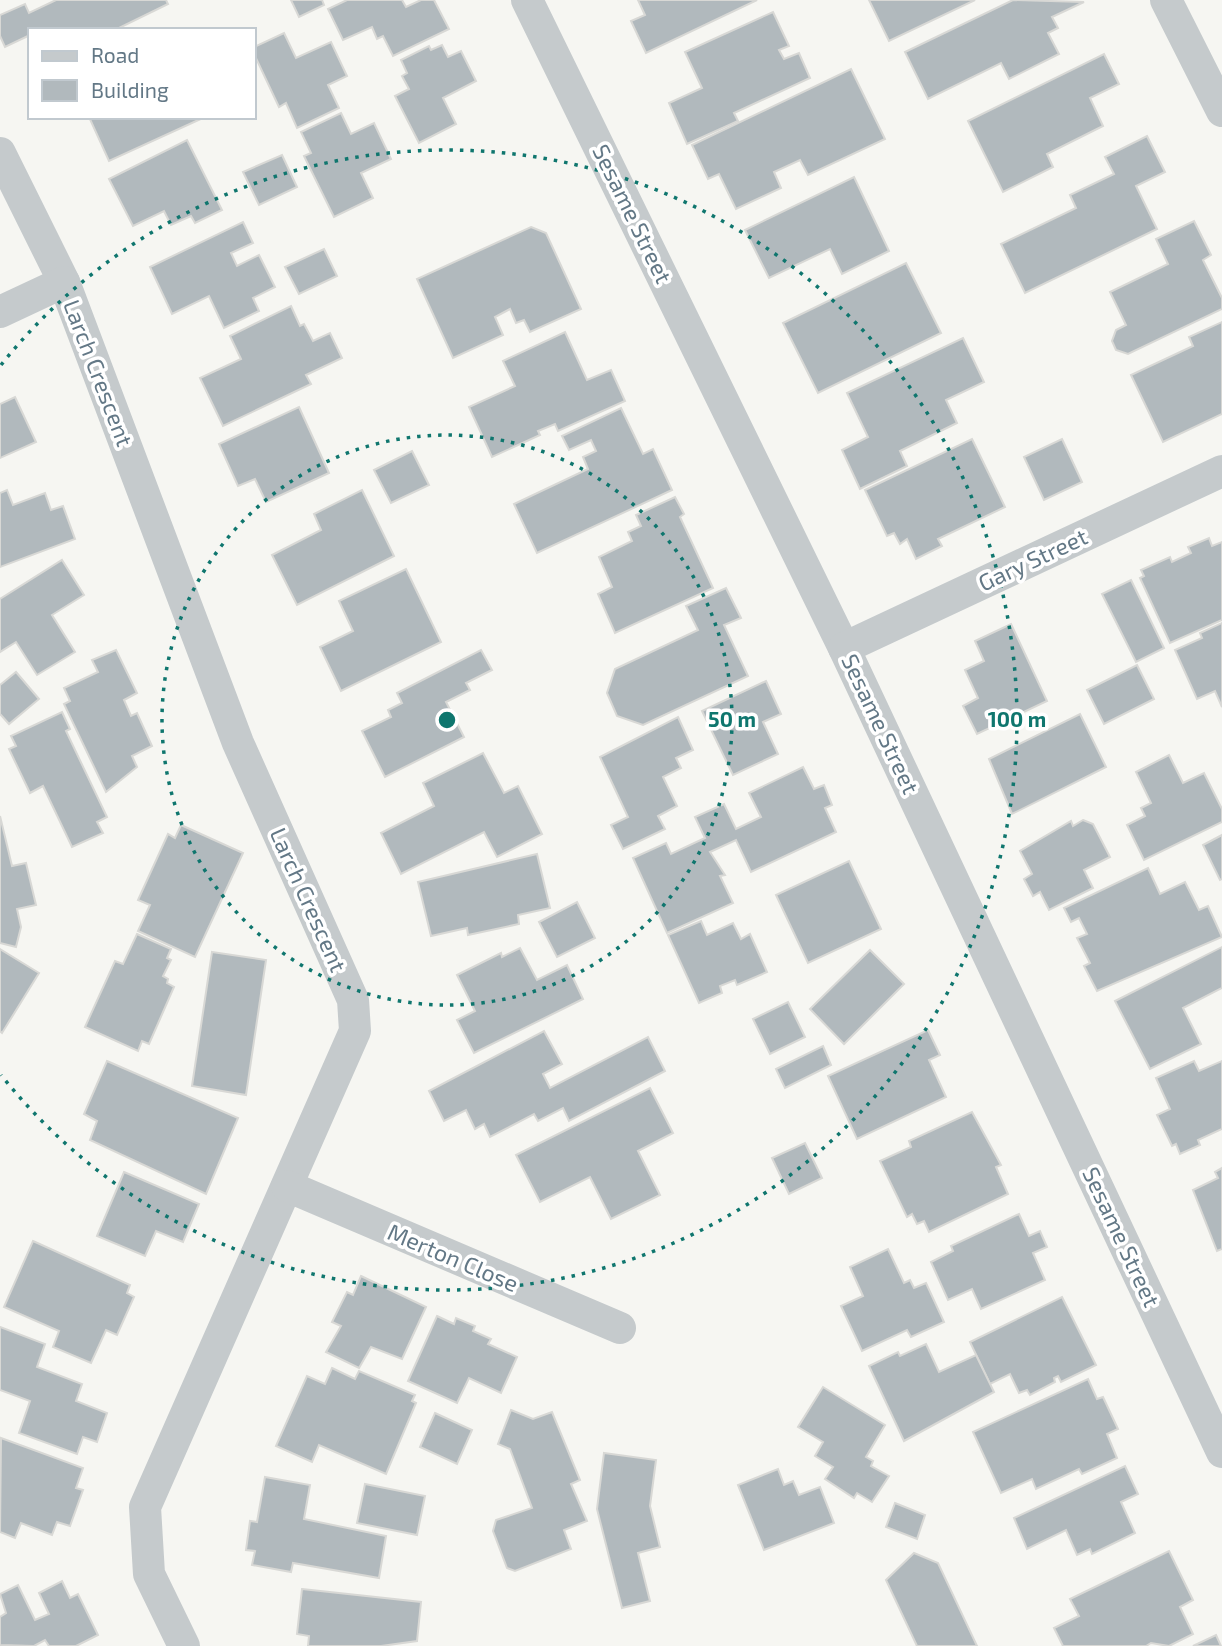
<svg xmlns="http://www.w3.org/2000/svg" width="1222" height="1646" font-family="'Exo 2',sans-serif">
	<style>
		.building { fill: #b1b9bd; stroke: #d8d8d5; stroke-width: 2 }
		.lines { fill: none; stroke-linecap: round; stroke-linejoin: round }
		.street { stroke: #c5cacc; stroke-width: 32 }
		.ring { fill: none; stroke: #0f766e; stroke-width: 3.5; stroke-dasharray: 3.5 7 }
		.labels { text-anchor: middle; stroke-width: 7; stroke-linejoin: round; paint-order: stroke }
		.street-label { font-size: 23px; fill: #637886; stroke: #fff }
		.centre { fill: #0f766e; stroke: #fff; stroke-width: 3.5 }
		.ring-label { font-size: 21px; text-anchor: middle; font-weight: bold; fill: #0f766e; stroke: #fff; stroke-width: 7; stroke-linejoin: round; paint-order: stroke }
	</style>
	<rect width="100%" height="100%" fill="#f6f6f2"/>
	<g class="building">
		<polygon points="56,0 166,0 168,4 115,30 30,30 30,35 5,47 0,36 0,15 25,4 29,13"/>
		<polygon points="291,0 322,0 324,5 299,17"/>
		<polygon points="347,0 402,0 406,7 421,0 434,0 449,29 393,56 383,36 377,39 372,27 343,40 328,9"/>
		<polygon points="638,0 757,0 646,53 631,21 645,15"/>
		<polygon points="869,0 975,0 889,41"/>
		<polygon points="1013,0 1084,2 1052,17 1058,28 1048,33 1059,54 1009,79 1001,63 928,99 905,52"/>
		<polygon points="773,12 789,46 779,50 784,59 799,53 810,78 734,113 738,121 687,144 669,103 702,88 685,52"/>
		<polygon points="284,33 296,58 331,42 347,76 328,85 339,108 297,128 286,103 279,107 254,54 254,47"/>
		<polygon points="442,45 448,57 461,51 476,81 443,98 456,124 419,143 395,96 409,89 402,76 407,73 401,60 429,46 431,50"/>
		<polygon points="1104,54 1119,84 1090,98 1103,126 1047,154 1053,167 1003,192 968,121"/>
		<polygon points="851,69 885,139 808,175 800,160 774,172 781,188 736,209 719,174 708,179 692,145"/>
		<polygon points="341,113 351,134 374,123 391,159 361,173 373,198 334,217 304,156 311,153 301,132"/>
		<polygon points="89,117 205,117 109,161"/>
		<polygon points="1147,136 1165,172 1136,186 1157,229 1025,293 1001,244 1076,208 1070,195 1114,174 1105,157"/>
		<polygon points="187,140 222,210 195,223 191,216 171,225 164,211 133,226 109,179"/>
		<polygon points="282,155 297,187 259,205 243,172"/>
		<polygon points="854,177 889,251 842,274 830,249 769,278 745,230"/>
		<polygon points="1194,221 1211,255 1203,260 1222,298 1222,309 1128,354 1116,350 1112,341 1116,330 1126,325 1110,292 1168,264 1156,239"/>
		<polygon points="243,222 253,243 231,253 237,266 259,255 275,287 253,298 259,311 224,328 209,296 172,314 150,267"/>
		<polygon points="531,227 546,233 581,309 530,332 524,320 516,323 510,309 495,317 503,335 453,358 417,279"/>
		<polygon points="324,249 337,276 299,294 285,267"/>
		<polygon points="906,263 941,333 818,393 783,323"/>
		<polygon points="291,306 300,326 304,324 313,341 330,333 342,358 306,375 311,384 223,426 200,378 241,359 230,336"/>
		<polygon points="1222,322 1222,414 1163,442 1131,375 1193,346 1189,337"/>
		<polygon points="565,332 587,380 611,370 625,401 558,431 555,424 538,431 540,435 492,457 469,407 515,386 503,361"/>
		<polygon points="963,338 984,382 946,400 957,423 900,451 907,466 860,489 842,450 868,437 847,393"/>
		<polygon points="15,397 36,442 0,458 0,404"/>
		<polygon points="299,407 329,473 266,502 255,479 238,486 219,444"/>
		<polygon points="621,408 643,454 653,449 672,490 537,553 514,504 588,469 583,457 596,451 591,440 569,450 562,436"/>
		<polygon points="972,439 1005,507 938,539 942,546 916,559 907,539 900,544 894,533 887,536 865,490"/>
		<polygon points="1062,439 1082,482 1044,500 1024,457"/>
		<polygon points="412,451 429,485 391,503 374,470"/>
		<polygon points="7,490 13,505 45,493 51,510 63,506 75,539 0,567 0,493"/>
		<polygon points="362,490 394,556 297,605 272,555 321,530 314,514"/>
		<polygon points="675,497 684,514 680,517 713,588 615,633 598,594 612,587 599,557 632,541 628,532 641,526 636,515"/>
		<polygon points="1209,538 1212,546 1222,542 1222,620 1170,643 1140,578 1144,576 1141,570 1170,557 1172,562 1191,553 1188,547"/>
		<polygon points="62,560 84,595 52,615 75,652 37,675 16,642 0,652 0,599"/>
		<polygon points="406,569 441,642 341,691 320,647 353,631 339,601"/>
		<polygon points="1131,580 1164,648 1136,662 1102,594"/>
		<polygon points="726,588 741,618 724,625 748,676 643,725 617,716 607,693 615,669 698,630 686,606"/>
		<polygon points="1222,623 1222,707 1215,691 1197,699 1175,650 1202,638 1200,633"/>
		<polygon points="1011,624 1047,701 977,734 963,706 978,698 965,670 984,661 975,641"/>
		<polygon points="116,650 137,693 124,700 131,716 137,713 152,746 132,756 137,767 106,792 64,704 70,701 64,688 98,672 92,660"/>
		<polygon points="481,650 492,670 466,683 470,690 446,702 464,737 385,777 362,731 391,717 388,710 402,703 397,693"/>
		<polygon points="1137,665 1154,699 1104,724 1087,690"/>
		<polygon points="16,672 39,699 9,724 0,714 0,685"/>
		<polygon points="766,681 781,714 763,722 778,754 733,775 702,711"/>
		<polygon points="62,712 70,729 66,731 107,817 97,822 103,833 72,847 43,786 30,793 9,749 16,746 11,736"/>
		<polygon points="1080,714 1106,767 1012,814 989,759"/>
		<polygon points="678,717 693,750 676,758 681,768 663,777 677,806 658,816 665,829 623,849 611,825 628,817 600,757"/>
		<polygon points="483,753 504,793 518,786 542,834 497,857 484,832 401,874 381,833 434,806 423,783"/>
		<polygon points="1169,755 1183,783 1204,773 1222,809 1222,822 1144,860 1127,825 1145,816 1141,808 1151,803 1136,772"/>
		<polygon points="803,767 814,789 824,785 832,805 825,808 836,832 751,872 736,840 710,852 725,875 720,876 733,903 667,933 633,858 666,843 671,854 705,838 695,817 724,804 736,829 761,817 749,793"/>
		<polygon points="0,816 12,866 26,863 36,905 17,909 21,927 16,947 0,943"/>
		<polygon points="1083,820 1093,824 1110,857 1084,870 1093,888 1049,910 1040,892 1033,896 1024,879 1032,874 1020,851 1071,821 1073,826"/>
		<polygon points="181,825 243,853 195,957 138,931 150,905 138,900 168,834 175,838"/>
		<polygon points="1222,835 1222,879 1220,880 1203,845"/>
		<polygon points="537,854 550,908 518,915 519,924 468,935 467,928 431,936 418,882"/>
		<polygon points="849,861 881,929 808,963 776,895"/>
		<polygon points="1148,868 1160,894 1185,882 1199,910 1208,906 1222,937 1097,991 1084,966 1090,963 1077,938 1087,934 1079,918 1071,922 1064,908"/>
		<polygon points="577,902 595,938 557,957 539,922"/>
		<polygon points="701,921 707,935 733,923 741,939 750,934 767,972 737,985 735,980 720,986 722,993 699,1003 668,935"/>
		<polygon points="137,934 171,949 167,958 171,960 163,976 168,979 167,983 174,987 149,1044 142,1041 138,1051 85,1027 115,961 123,964"/>
		<polygon points="1222,947 1222,988 1183,1008 1201,1044 1150,1069 1115,1001"/>
		<polygon points="520,948 537,980 567,965 583,999 474,1053 457,1020 475,1011 457,975 501,953 502,957"/>
		<polygon points="0,949 39,973 2,1033 0,1031"/>
		<polygon points="870,950 904,984 844,1044 810,1009"/>
		<polygon points="212,952 266,960 246,1095 192,1086"/>
		<polygon points="788,1002 805,1037 770,1054 753,1019"/>
		<polygon points="928,1030 940,1055 929,1060 946,1097 857,1139 828,1076"/>
		<polygon points="544,1031 562,1064 543,1074 550,1088 648,1037 665,1071 569,1121 563,1108 538,1121 534,1114 490,1137 484,1124 475,1129 466,1110 444,1121 429,1091"/>
		<polygon points="823,1046 831,1065 785,1088 776,1069"/>
		<polygon points="107,1061 238,1118 206,1194 90,1140 97,1121 84,1114"/>
		<polygon points="1194,1061 1199,1071 1222,1061 1222,1129 1198,1140 1200,1145 1180,1154 1176,1144 1172,1146 1157,1115 1170,1109 1156,1078"/>
		<polygon points="650,1088 673,1133 638,1151 660,1195 611,1219 590,1177 540,1202 516,1155"/>
		<polygon points="972,1112 1001,1165 996,1167 1008,1194 929,1232 924,1221 917,1224 912,1214 907,1217 880,1161 911,1147 909,1141"/>
		<polygon points="805,1143 822,1178 789,1194 772,1158"/>
		<polygon points="1222,1168 1222,1249 1217,1251 1193,1190 1218,1178 1215,1172"/>
		<polygon points="124,1172 199,1204 183,1242 156,1231 145,1256 97,1236"/>
		<polygon points="1019,1214 1029,1236 1040,1231 1047,1247 1033,1253 1045,1280 981,1309 972,1289 948,1300 931,1262 953,1251 951,1246"/>
		<polygon points="33,1241 130,1285 127,1293 134,1297 117,1335 106,1330 91,1363 53,1347 59,1331 4,1307"/>
		<polygon points="888,1249 904,1283 910,1280 914,1288 926,1283 944,1322 911,1337 907,1330 862,1351 841,1306 863,1296 850,1267"/>
		<polygon points="361,1276 426,1307 402,1359 371,1347 359,1368 326,1352 341,1326 332,1322 347,1292 353,1295"/>
		<polygon points="1062,1297 1096,1365 1061,1382 1058,1376 1054,1378 1055,1382 1030,1395 1027,1390 1019,1393 1010,1374 990,1384 970,1342"/>
		<polygon points="437,1316 454,1324 456,1318 475,1326 473,1331 491,1339 488,1344 517,1357 501,1393 469,1378 457,1403 408,1381"/>
		<polygon points="0,1327 45,1344 37,1367 82,1384 76,1401 107,1413 97,1442 83,1437 77,1454 19,1433 30,1401 0,1390"/>
		<polygon points="926,1344 939,1372 976,1355 994,1392 904,1441 869,1366 898,1352 900,1356"/>
		<polygon points="332,1368 355,1379 359,1371 415,1395 412,1401 416,1403 386,1474 319,1445 312,1462 276,1446 307,1376 325,1384"/>
		<polygon points="1088,1379 1097,1399 1103,1397 1118,1429 1107,1434 1117,1458 1082,1474 1079,1469 1036,1489 1032,1479 1001,1493 973,1432"/>
		<polygon points="823,1387 885,1425 866,1457 873,1461 871,1466 889,1476 872,1502 857,1493 854,1498 825,1479 833,1467 815,1456 823,1442 798,1427"/>
		<polygon points="511,1410 533,1419 552,1412 580,1480 571,1484 587,1521 564,1530 571,1549 515,1571 507,1568 493,1531 496,1520 532,1508 510,1449 498,1444"/>
		<polygon points="435,1413 472,1430 457,1464 420,1447"/>
		<polygon points="1,1438 83,1468 76,1488 83,1490 70,1526 57,1522 52,1535 21,1523 15,1538 0,1532"/>
		<polygon points="604,1453 656,1460 650,1506 660,1547 638,1553 650,1601 622,1608 597,1509"/>
		<polygon points="1125,1466 1138,1494 1121,1502 1135,1533 1092,1554 1090,1549 1077,1555 1066,1530 1027,1549 1014,1518"/>
		<polygon points="778,1469 784,1485 793,1481 799,1495 820,1487 834,1523 764,1550 738,1485"/>
		<polygon points="265,1477 310,1485 304,1519 386,1536 379,1578 293,1563 291,1572 252,1565 255,1551 246,1550 250,1521 257,1522"/>
		<polygon points="365,1484 425,1496 417,1535 357,1523"/>
		<polygon points="895,1503 925,1515 917,1539 886,1527"/>
		<polygon points="1169,1551 1193,1600 1180,1607 1193,1634 1169,1646 1151,1643 1146,1646 1063,1646 1054,1628 1079,1616 1070,1599"/>
		<polygon points="914,1553 938,1563 977,1646 917,1646 886,1580"/>
		<polygon points="62,1581 70,1598 78,1594 98,1635 76,1646 49,1646 45,1640 34,1646 0,1645 0,1617 6,1613 0,1594 18,1585 35,1620 49,1614 39,1593"/>
		<polygon points="302,1589 421,1602 417,1641 381,1646 308,1646 309,1636 297,1634"/>
		<polygon points="1216,1635 1221,1646 1193,1646"/>
	</g>
	<g class="lines">
		<g class="street">
			<polyline points="527,0 844,648 1222,1452"/>
			<polyline points="1166,0 1222,111"/>
			<polyline points="0,153 64,282 238,743 353,1000 355,1031 145,1507 149,1574 184,1646"/>
			<polyline points="0,312 64,282"/>
			<polyline points="844,648 1222,471"/>
			<polyline points="287,1186 620,1328"/>
		</g>
	</g>
	<g class="ring">
		<circle cx="447" cy="720" r="285"/>
		<path d="M1 365A570 570 0 1 1 1 1075"/>
	</g>
	<g class="labels">
		<g class="street-label">
			<text transform="translate(632 214) rotate(64)" y="8">Sesame Street</text>
			<text transform="translate(98 373) rotate(69)" y="8">Larch Crescent</text>
			<text transform="translate(1033 560) rotate(-25)" y="8">Gary Street</text>
			<text transform="translate(880 724) rotate(65)" y="8">Sesame Street</text>
			<text transform="translate(308 900) rotate(66)" y="8">Larch Crescent</text>
			<text transform="translate(1121 1237) rotate(65)" y="8">Sesame Street</text>
			<text transform="translate(453 1258) rotate(23)" y="8">Merton Close</text>
		</g>
	</g>
	<circle cx="447" cy="720" r="10" class="centre"/>
	<g class="ring-label">
		<text x="732" y="727">50 m</text>
		<text x="1017" y="727">100 m</text>
	</g>
	<rect x="28" y="28" width="228" height="91" fill="#ffffff" stroke="#c1c9cf" stroke-width="2"/>
	<rect x="42" y="51" width="35" height="10" fill="#c5cacc" stroke="#c1c9cf" stroke-width="2"/>
	<text x="91" y="63" font-size="21" fill="#637886">Road</text>
	<rect x="42" y="80" width="35" height="21" fill="#b1b9bd" stroke="#c1c9cf" stroke-width="2"/>
	<text x="91" y="98" font-size="21" fill="#637886">Building</text>
</svg>
